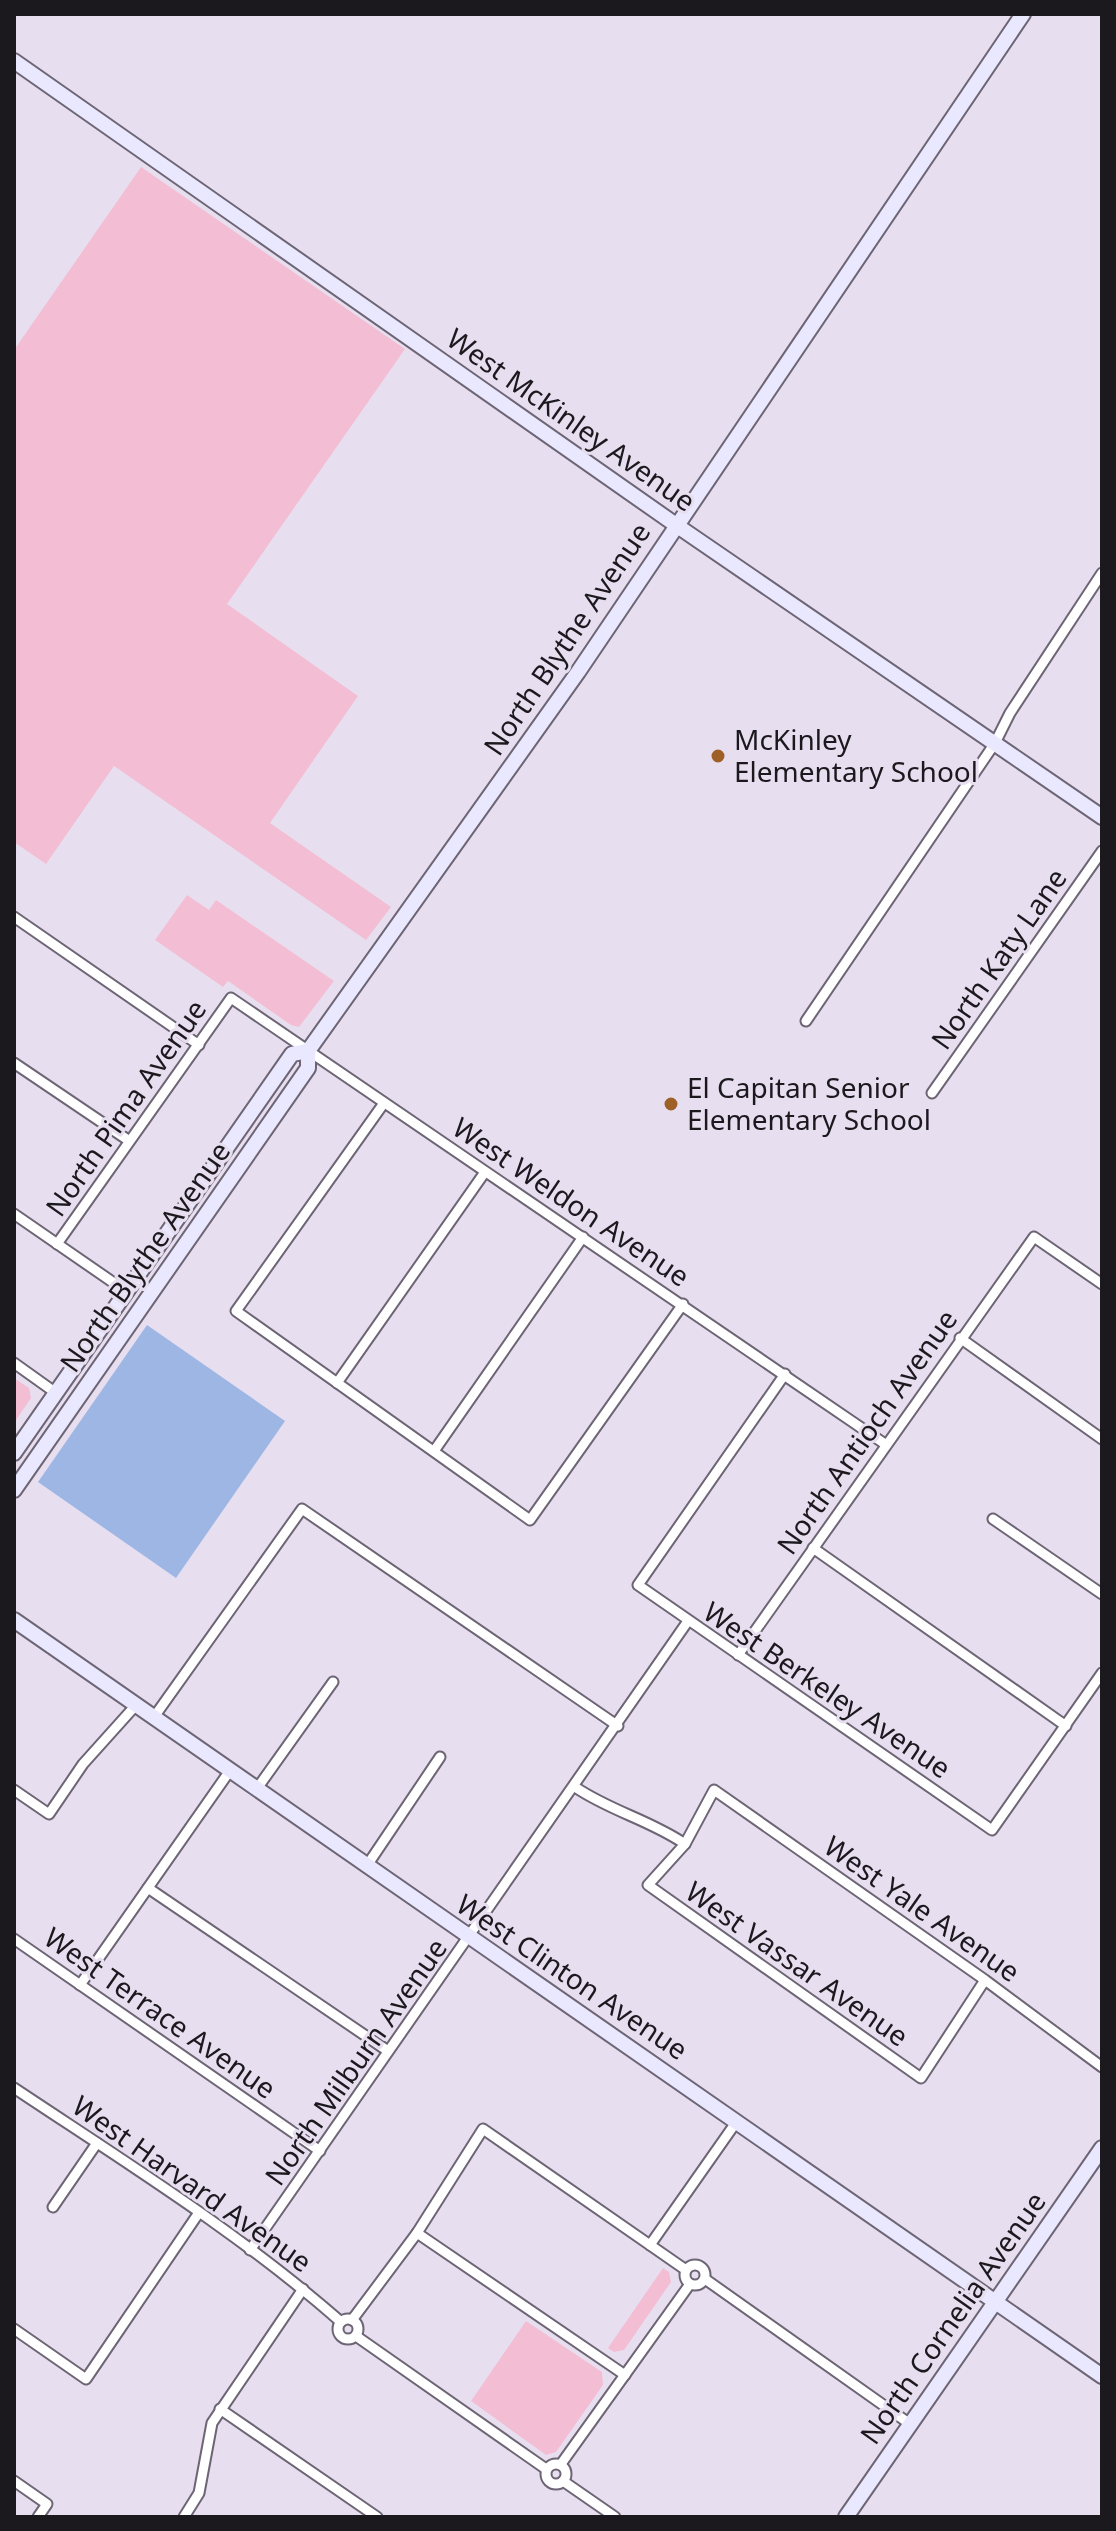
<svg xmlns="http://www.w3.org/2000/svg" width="1116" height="2531" font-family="'Noto Sans',sans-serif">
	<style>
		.green { fill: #f3bed4 }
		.water { fill: #9eb6e4 }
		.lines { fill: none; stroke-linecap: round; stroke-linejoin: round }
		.street-casing { stroke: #6d6574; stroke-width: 13 }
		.secondary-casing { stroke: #6d6574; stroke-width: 18 }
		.street { stroke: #fff; stroke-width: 9 }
		.secondary { stroke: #e9e8fe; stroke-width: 14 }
		.poi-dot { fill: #9f6028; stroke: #e7dff0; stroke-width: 3 }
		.labels { text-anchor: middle; stroke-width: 6; stroke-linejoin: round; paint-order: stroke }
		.street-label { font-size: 28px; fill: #1b181e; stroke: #e7dff0 }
		.poi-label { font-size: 28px; fill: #1b181e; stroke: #e7dff0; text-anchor: start }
	</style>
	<rect width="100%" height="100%" fill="#e7dff0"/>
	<g class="green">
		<polygon points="141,167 405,349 227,604 358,696 270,823 391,907 366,940 114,766 46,864 14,842 14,350"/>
		<polygon points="187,895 209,910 216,900 334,981 299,1027 291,1025 228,981 223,987 155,940"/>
		<polygon points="14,1378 29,1388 31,1398 14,1423"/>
		<polygon points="663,2268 669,2272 671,2282 624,2350 614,2352 608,2348"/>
		<polygon points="526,2321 602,2372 603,2385 556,2452 546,2455 471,2401"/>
	</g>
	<polygon class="water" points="147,1325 285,1421 176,1578 38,1482"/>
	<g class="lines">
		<defs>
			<g id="street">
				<polyline points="14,917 199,1045"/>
				<polyline points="806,1021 995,743 1010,713 1102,573"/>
				<polyline points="14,1063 128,1140"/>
				<polyline points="932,1093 1102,851"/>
				<polyline points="384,1103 236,1311 530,1520 683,1304"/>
				<polyline points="14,1214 127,1292"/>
				<polyline points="57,1244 231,998 885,1444"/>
				<polyline points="960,1338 1102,1439"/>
				<polyline points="14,1363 56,1393"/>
				<polyline points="785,1374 638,1585 992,1830 1102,1673"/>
				<polyline points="337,1383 485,1172"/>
				<polyline points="434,1451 583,1237"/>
				<polyline points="993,1519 1102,1594"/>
				<polyline points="813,1548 1066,1726"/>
				<polyline points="738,1655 1034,1237 1102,1284"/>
				<polyline points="154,1717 302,1509 618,1726"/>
				<path d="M 575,1787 C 610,1811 650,1820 685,1844"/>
				<polyline points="14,1790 49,1814 83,1764 136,1705"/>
				<polyline points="256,1790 333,1682"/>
				<polyline points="366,1867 440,1757"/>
				<polyline points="148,1888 388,2051"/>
				<polyline points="14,1939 320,2151"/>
				<polyline points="985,1980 921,2078 648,1885 685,1844 714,1790 985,1980 1102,2067"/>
				<polyline points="80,1985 229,1772"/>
				<path d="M 14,2088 C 125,2162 241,2234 341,2322"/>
				<polyline points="53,2207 97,2143"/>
				<polyline points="417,2233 625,2375"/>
				<polyline points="650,2245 737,2121"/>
				<polyline points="250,2250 688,1621"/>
				<circle cx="695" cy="2275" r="10"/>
				<polyline points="705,2279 910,2424"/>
				<circle cx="348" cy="2329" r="10"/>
				<polyline points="352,2320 417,2233 483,2129 686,2270"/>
				<polyline points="14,2329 86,2379 198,2214"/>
				<polyline points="356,2336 546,2469"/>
				<polyline points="220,2409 377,2517"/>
				<circle cx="556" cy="2474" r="10"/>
				<polyline points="561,2464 690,2284"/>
				<polyline points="14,2481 47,2504 38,2517"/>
				<polyline points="563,2481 615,2517"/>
				<polyline points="184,2517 199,2493 212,2423 303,2289"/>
			</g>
			<g id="secondary">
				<polyline points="14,61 676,525 1102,817"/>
				<polyline points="14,1453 292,1054 308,1051"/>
				<polyline points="14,1490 308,1068 308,1051 578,672 1023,14"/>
				<polyline points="14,1620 1102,2376"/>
				<polyline points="846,2517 1102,2148"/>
			</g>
		</defs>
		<use href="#street" class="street-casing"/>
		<use href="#secondary" class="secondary-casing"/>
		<use href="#street" class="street"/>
		<use href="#secondary" class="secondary"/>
	</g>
	<g class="poi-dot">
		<circle cx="718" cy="756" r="8"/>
		<circle cx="671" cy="1104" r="8"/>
	</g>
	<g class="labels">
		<g class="street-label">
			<text transform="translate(571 420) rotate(35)" y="10">West McKinley Avenue</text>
			<text transform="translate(567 639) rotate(-56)" y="10">North Blythe Avenue</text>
			<text transform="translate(999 959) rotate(-55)" y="10">North Katy Lane</text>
			<text transform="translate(126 1108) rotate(-55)" y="10">North Pima Avenue</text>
			<text transform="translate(571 1202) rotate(34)" y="10">West Weldon Avenue</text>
			<text transform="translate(145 1257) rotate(-55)" y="10">North Blythe Avenue</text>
			<text transform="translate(867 1432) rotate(-55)" y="10">North Antioch Avenue</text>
			<text transform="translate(827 1690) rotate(34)" y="10">West Berkeley Avenue</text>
			<text transform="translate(922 1909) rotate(35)" y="10">West Yale Avenue</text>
			<text transform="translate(797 1964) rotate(35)" y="10">West Vassar Avenue</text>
			<text transform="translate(572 1977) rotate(34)" y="10">West Clinton Avenue</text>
			<text transform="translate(160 2013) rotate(35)" y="10">West Terrace Avenue</text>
			<text transform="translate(356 2062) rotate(-55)" y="10">North Milburn Avenue</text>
			<text transform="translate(192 2184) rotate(35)" y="10">West Harvard Avenue</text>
			<text transform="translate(953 2318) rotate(-55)" y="10">North Cornelia Avenue</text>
		</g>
		<g class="poi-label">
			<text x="734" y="750">McKinley<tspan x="734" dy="32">Elementary School</tspan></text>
			<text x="687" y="1098">El Capitan Senior<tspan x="687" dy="32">Elementary School</tspan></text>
		</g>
	</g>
	<rect width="1116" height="2531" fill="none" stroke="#1b181e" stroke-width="32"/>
</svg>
